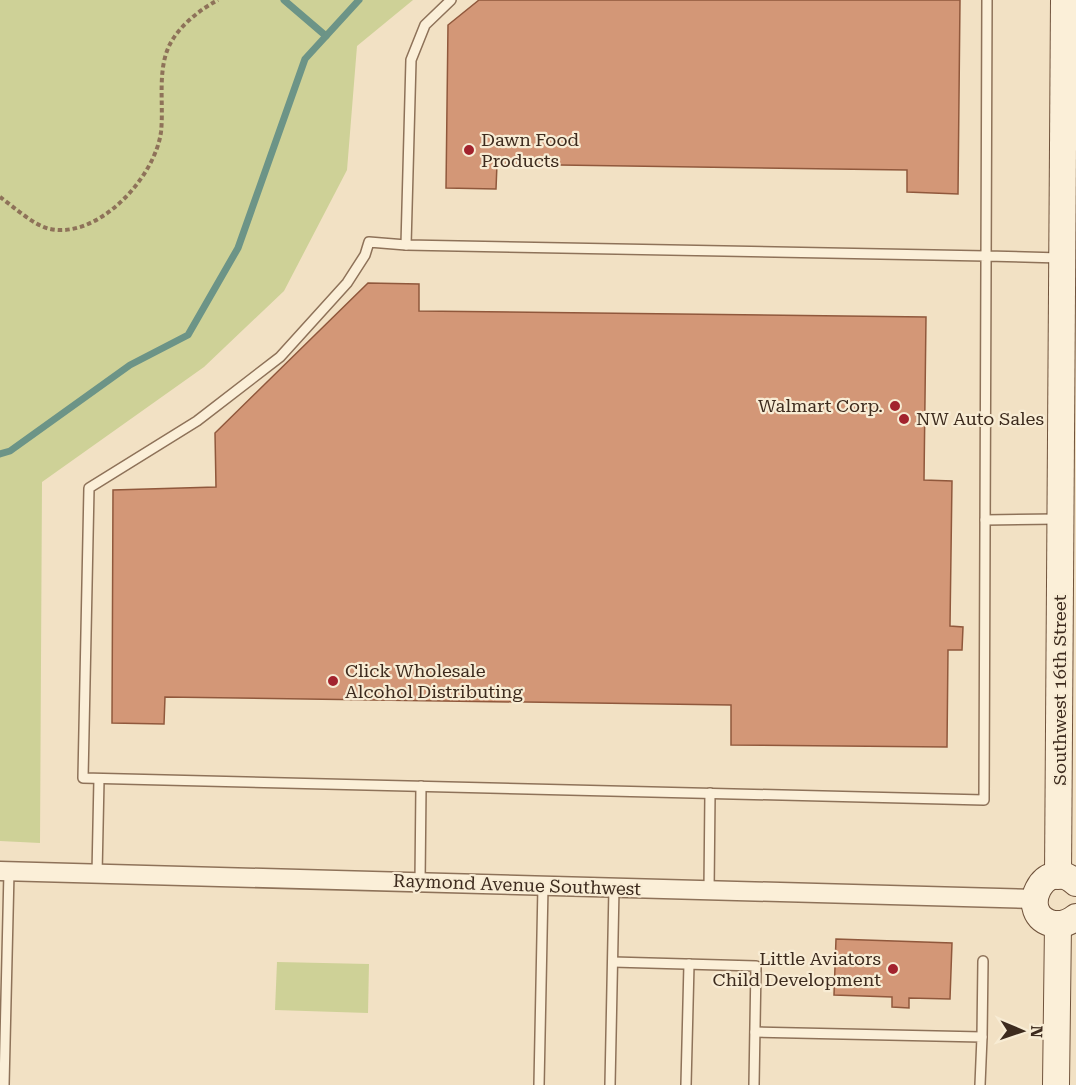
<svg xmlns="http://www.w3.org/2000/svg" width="1076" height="1085" font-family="'Roboto Serif',serif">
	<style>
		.green { fill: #ced197 }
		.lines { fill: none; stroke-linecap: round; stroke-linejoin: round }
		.stream { stroke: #6c9487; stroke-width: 7 }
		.building { fill: #d39777; stroke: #90583c; stroke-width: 1.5 }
		.lane-casing { stroke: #8e7259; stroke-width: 12 }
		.street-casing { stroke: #8e7259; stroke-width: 21 }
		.secondary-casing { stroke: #70533c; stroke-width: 28 }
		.path { stroke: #8e7259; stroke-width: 4; stroke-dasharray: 4.5 3; stroke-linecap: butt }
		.lane { stroke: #fbefd8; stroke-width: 9 }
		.street { stroke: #fbefd8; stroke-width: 18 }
		.secondary { stroke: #fbefd8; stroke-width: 26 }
		.poi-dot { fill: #a2232d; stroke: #f8ecd4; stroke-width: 2 }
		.labels { text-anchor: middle; stroke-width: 4.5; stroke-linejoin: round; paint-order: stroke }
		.poi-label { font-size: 18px; fill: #3d2b1e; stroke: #f8ecd4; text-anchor: start }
		.street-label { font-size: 18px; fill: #3d2b1e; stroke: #f8ecd4 }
	</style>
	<rect width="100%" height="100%" fill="#f2e1c4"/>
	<g class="green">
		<polygon points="0,0 413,0 357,46 347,170 284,291 204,367 42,482 40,843 0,841"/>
		<polygon points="277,962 369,964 368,1013 275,1010"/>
	</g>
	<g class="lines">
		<g class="stream">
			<polyline points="284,0 326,36"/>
			<polyline points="0,454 10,451 130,365 188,335 238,248 305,59 359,0"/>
		</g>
	</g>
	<g class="building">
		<polygon points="479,0 960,0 958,194 907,192 907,170 497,164 496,189 446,188 448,25"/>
		<polygon points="368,283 419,284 419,311 926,317 924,480 952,481 950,626 963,627 962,650 948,650 947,747 731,745 731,705 165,697 164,724 112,723 113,490 216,487 215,433"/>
		<polygon points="836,939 952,943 950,999 909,998 909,1008 892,1007 892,997 834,995"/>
	</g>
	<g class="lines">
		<defs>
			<g id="lane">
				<path d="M 987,0 C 986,267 985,533 984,800 L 83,778 L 89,488 L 197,421 L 280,357 L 347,283 L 365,255 L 369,242 L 406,245 L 986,256 L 1060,258"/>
				<polyline points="406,245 411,60 425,25 451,0"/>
				<polyline points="985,520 1058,519"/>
				<polyline points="97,874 99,779"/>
				<polyline points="420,882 421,786"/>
				<polyline points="709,890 710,793"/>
				<polyline points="613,962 756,966 754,1085"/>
				<polyline points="755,1032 982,1037 980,1085"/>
				<polyline points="982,1037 983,961"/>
				<polyline points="4,1085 9,872"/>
				<polyline points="539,1085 543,886"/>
				<polyline points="610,1085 614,888"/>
				<polyline points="686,1085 689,964"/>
			</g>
			<polyline id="street" points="0,871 1035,899"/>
			<g id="secondary">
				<polyline points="1058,876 1064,0"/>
				<path d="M 1076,883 C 1044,853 1014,916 1054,924 C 1063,925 1070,922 1076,917"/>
				<polyline points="1056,1085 1058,924"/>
			</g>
		</defs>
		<use href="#lane" class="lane-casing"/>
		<use href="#street" class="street-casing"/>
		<use href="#secondary" class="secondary-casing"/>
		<path class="path" d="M 0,197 C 14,207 33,225 50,229 C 99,239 155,177 161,132 C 164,105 157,72 169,46 C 178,27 199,10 218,0"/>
		<use href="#lane" class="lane"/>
		<use href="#street" class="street"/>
		<use href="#secondary" class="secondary"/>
	</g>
	<g class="poi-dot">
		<circle cx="469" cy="150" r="6"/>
		<circle cx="895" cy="406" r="6"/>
		<circle cx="904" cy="419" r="6"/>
		<circle cx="333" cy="681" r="6"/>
		<circle cx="893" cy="969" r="6"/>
	</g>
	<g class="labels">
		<g class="poi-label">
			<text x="481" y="146">Dawn Food<tspan x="481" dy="21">Products</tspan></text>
			<text x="883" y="412" text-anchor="end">Walmart Corp.</text>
			<text x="916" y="425">NW Auto Sales</text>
			<text x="345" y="677">Click Wholesale<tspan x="345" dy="21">Alcohol Distributing</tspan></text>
			<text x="881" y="965" text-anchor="end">Little Aviators<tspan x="881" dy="21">Child Development</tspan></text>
		</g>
		<g class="street-label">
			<text transform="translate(1060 690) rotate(-90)" y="6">Southwest 16th Street</text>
			<text transform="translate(517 885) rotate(2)" y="6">Raymond Avenue Southwest</text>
		</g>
	</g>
	<g transform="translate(1022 1031) rotate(92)" stroke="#f8ecd4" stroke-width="4.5" paint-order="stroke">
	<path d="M0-4.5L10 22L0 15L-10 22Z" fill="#3d2b1e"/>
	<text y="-9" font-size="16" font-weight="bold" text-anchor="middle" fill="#3d2b1e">N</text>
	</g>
</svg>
